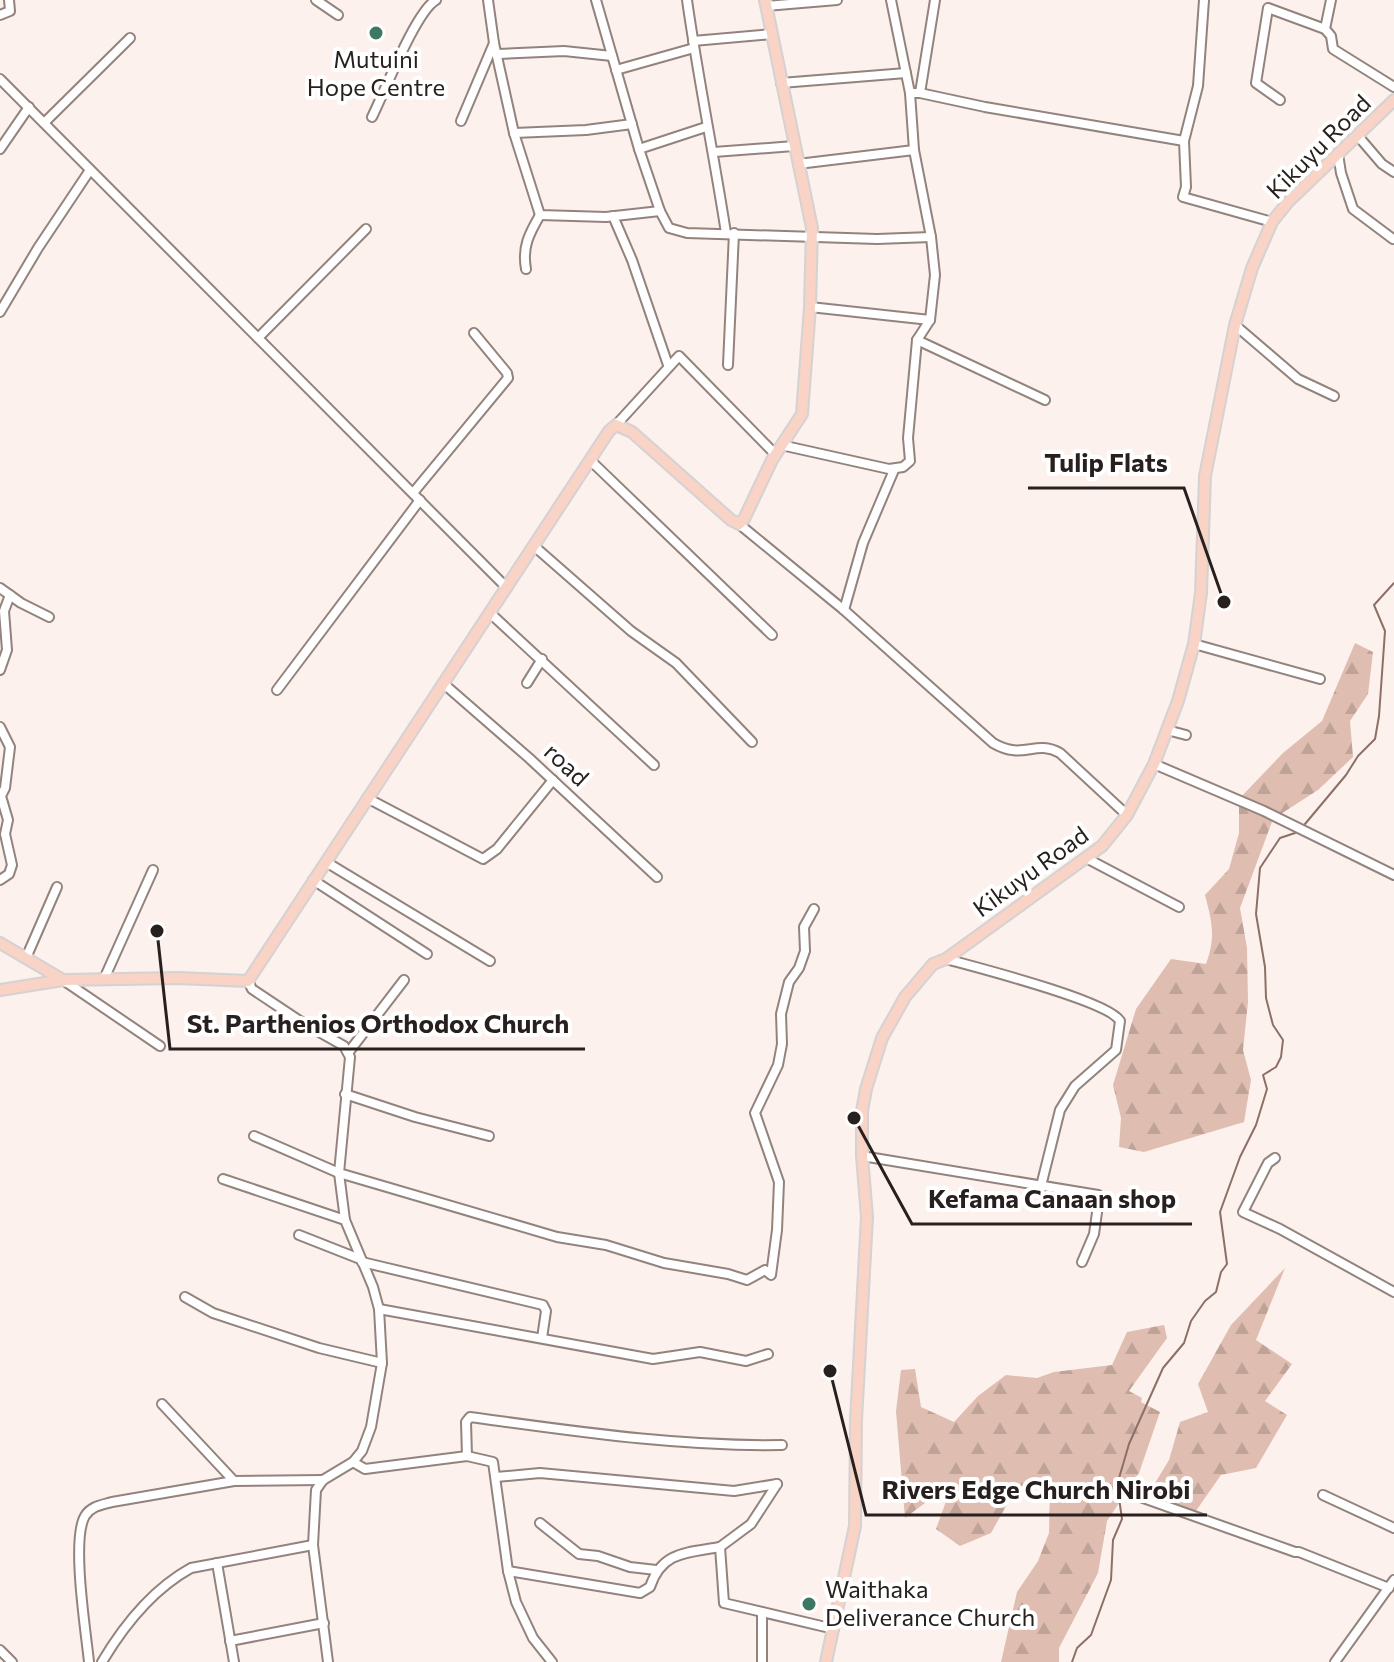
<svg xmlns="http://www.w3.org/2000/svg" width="1394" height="1662" font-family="Commissioner,sans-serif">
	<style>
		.forest { fill: url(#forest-firs) }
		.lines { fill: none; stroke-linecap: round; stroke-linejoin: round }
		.stream { stroke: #8c7067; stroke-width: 2 }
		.minor-casing { stroke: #93837d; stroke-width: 12 }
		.major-casing { stroke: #d4d2d2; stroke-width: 14 }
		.minor { stroke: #fff; stroke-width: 8 }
		.major { stroke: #f8d3c6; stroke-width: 10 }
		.poi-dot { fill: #3d7863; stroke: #fff; stroke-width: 3 }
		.labels { text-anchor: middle; stroke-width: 8; stroke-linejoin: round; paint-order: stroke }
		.poi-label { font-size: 24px; fill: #27201e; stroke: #fff }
		.street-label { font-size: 24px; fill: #27201e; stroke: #fff }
		.leader { fill: none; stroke: #27201e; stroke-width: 3 }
		.callout-dot { fill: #27201e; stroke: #fff; stroke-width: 3 }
		.callout-label { font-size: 26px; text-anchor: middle; font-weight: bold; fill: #27201e; stroke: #fff; stroke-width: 8; stroke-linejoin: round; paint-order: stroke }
	</style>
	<defs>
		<pattern id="forest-firs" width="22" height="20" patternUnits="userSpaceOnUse" patternTransform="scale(2)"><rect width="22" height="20" fill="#dfbdb1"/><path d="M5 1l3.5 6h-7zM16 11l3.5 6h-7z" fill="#bfa298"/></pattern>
	</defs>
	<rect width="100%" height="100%" fill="#fdf1ed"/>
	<g class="forest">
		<path d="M 1355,643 L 1373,652 L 1368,694 L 1350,721 L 1353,757 L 1318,790 L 1273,819 L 1240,908 L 1247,948 L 1248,1002 L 1243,1050 L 1251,1080 L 1244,1122 L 1144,1152 L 1119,1147 L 1121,1118 L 1113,1085 L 1136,1009 L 1171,959 L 1206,964 C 1216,937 1212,922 1205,895 L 1229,869 L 1239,833 L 1239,799 L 1283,753 L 1322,721 Z"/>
		<polygon points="1285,1268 1256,1340 1292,1364 1265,1401 1287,1415 1256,1468 1221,1475 1191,1518 1146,1498 1169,1460 1180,1422 1208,1412 1198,1384 1231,1325"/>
		<polygon points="1164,1325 1167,1338 1129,1391 1142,1398 1141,1402 1160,1412 1139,1473 1107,1521 1098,1573 1059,1648 1059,1662 1001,1662 1017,1592 1038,1561 1049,1533 1050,1488 1026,1488 1009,1501 991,1533 960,1546 936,1529 953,1482 905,1518 896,1411 901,1370 915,1369 921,1407 954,1422 978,1396 1006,1375 1037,1378 1054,1372 1112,1365 1127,1332"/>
	</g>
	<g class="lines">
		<g class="stream">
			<polyline points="1305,824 1346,775 1358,756 1375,739 1379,716 1385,631 1374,605 1394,583"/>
			<polyline points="1117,1485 1129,1444 1163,1368 1184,1343 1191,1321 1205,1301 1216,1292 1221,1272 1227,1264 1220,1212 1240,1157 1256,1125 1267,1089 1263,1075 1276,1067 1281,1057 1283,1040 1273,1025 1266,998 1265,967 1256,914 1260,868 1280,838 1298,832"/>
			<polyline points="1072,1662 1077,1648 1091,1635 1111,1580 1113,1540 1122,1519 1118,1491"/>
		</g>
		<defs>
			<g id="minor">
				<polyline points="316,0 338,15"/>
				<polyline points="488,0 494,43 514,133 540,215 606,217 660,211"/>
				<polyline points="596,0 639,149 660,211 669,228 687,233 877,239 931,237"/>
				<path d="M 687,0 C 698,78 714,155 726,233"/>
				<polyline points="1331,0 1325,29 1331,36 1333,49 1394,87"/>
				<polyline points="766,6 837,0"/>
				<polyline points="0,15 10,11 9,0"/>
				<polyline points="693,41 772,34"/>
				<polyline points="498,54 564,51 612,56"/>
				<polyline points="616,70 694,48"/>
				<polyline points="0,79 507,588"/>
				<polyline points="781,83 906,73"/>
				<polyline points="910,93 920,93 985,107 1184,141 1186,187 1183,197 1272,222"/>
				<polyline points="920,93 935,0"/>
				<polyline points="1280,100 1256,83 1268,8 1325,29"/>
				<path d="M 372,117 C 384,93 416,11 436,0"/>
				<polyline points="461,121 494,43"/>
				<polyline points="44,123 130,38"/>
				<polyline points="514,133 586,130 632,124"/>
				<polyline points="1358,136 1382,164 1394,172"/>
				<polyline points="1184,141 1198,86 1204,0"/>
				<polyline points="0,149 29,107"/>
				<polyline points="639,149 706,127"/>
				<polyline points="714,152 794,146"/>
				<polyline points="1338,154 1341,173 1353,209 1393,239"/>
				<polyline points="798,164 914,150"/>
				<polyline points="613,216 632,260 668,365"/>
				<path d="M 526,269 C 522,247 529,234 540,215"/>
				<polyline points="810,307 930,320"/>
				<polyline points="0,312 38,248 90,170"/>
				<polyline points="1235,325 1298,379 1334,396"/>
				<polyline points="258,338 366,229"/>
				<polyline points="917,340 1045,400"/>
				<polyline points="728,365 734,233"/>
				<polyline points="616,425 679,356 775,454"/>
				<polyline points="781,445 889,469 903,467 910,461 908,438 917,340 930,320 935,275 931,237 914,150 910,93 891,0"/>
				<polyline points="591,461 772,635"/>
				<polyline points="413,493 508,378 507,373 474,333"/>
				<path d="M 739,524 L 844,610 L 993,743 C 1024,761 1034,739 1060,753 L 1127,815"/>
				<polyline points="534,546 631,631 676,663 752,742"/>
				<polyline points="0,588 21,603 49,617"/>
				<polyline points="844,610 863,543 894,470"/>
				<polyline points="490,613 654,765"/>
				<polyline points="1194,644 1320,679"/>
				<polyline points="0,670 7,650 4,611 10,595"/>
				<polyline points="527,683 542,659"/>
				<polyline points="444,684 529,758 657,877"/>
				<polyline points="277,690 420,500"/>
				<polyline points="0,727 10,747 5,788 1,796 8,820 5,834 12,865 9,874 0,880"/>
				<polyline points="1167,730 1186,735"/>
				<polyline points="1154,764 1264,811 1394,875"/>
				<polyline points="367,798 483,859 497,849 553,780"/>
				<polyline points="1086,858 1179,907"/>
				<polyline points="326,862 490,961"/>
				<polyline points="313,880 427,954"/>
				<polyline points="26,958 57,887"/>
				<path d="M 946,959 C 975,967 1109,1001 1120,1021 L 1116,1050 L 1075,1086 L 1060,1110 L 1041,1186"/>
				<polyline points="104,979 153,870"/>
				<polyline points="63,980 160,1046"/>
				<polyline points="248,981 252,989 300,1021 344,1046 350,1057 339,1173 345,1220 373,1287 379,1309 382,1363 371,1427 362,1451 353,1462 323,1480 316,1490 313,1545 328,1662"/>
				<polyline points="348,1053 404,980"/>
				<polyline points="345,1094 415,1117 489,1136"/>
				<polyline points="254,1136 339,1173 557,1237 606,1245 664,1263 728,1274 747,1280 765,1270 771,1275 777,1230 779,1182 755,1113 778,1065 782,1044 781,1014 789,982 799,968 805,951 804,927 814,909"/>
				<polyline points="862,1156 1098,1195 1099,1198 1094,1234 1082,1262"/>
				<polyline points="1275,1158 1268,1163 1243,1212 1280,1229 1394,1292"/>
				<polyline points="223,1179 345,1220"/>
				<polyline points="299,1235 360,1259"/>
				<polyline points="362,1262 543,1305 546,1311 542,1338"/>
				<polyline points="185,1297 213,1313 319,1348 382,1363"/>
				<polyline points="379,1309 653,1359 700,1352 746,1361 768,1354"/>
				<polyline points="162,1404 234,1481 323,1480"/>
				<path d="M 467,1456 L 466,1422 L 470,1417 C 574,1431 678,1447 782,1445"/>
				<polyline points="353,1462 365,1469 467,1456 493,1462 508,1571 516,1602 533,1638 552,1662"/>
				<polyline points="496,1477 540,1473 734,1491 777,1484"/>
				<polyline points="777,1484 751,1524 720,1547 724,1603 834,1629"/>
				<polyline points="1118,1489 1295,1552 1299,1552 1389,1588"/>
				<polyline points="1323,1495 1394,1528"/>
				<polyline points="540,1523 579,1554 598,1556 630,1567 656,1570"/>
				<polyline points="217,1563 234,1662"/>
				<path d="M 508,1571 L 640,1593 L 650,1587 C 662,1551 687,1553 720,1547"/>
				<polyline points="762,1612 762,1662"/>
				<polyline points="230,1641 324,1623"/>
				<polyline points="0,1650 12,1662"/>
				<path d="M 89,1662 C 86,1632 71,1539 85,1516 C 91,1506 102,1505 112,1502 L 234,1481"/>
				<path d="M 102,1662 C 124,1625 153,1589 191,1568 L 313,1545"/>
				<polyline points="1335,1662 1394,1580"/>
			</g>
			<g id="major">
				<polyline points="0,943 63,980"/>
				<polyline points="0,990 63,980 178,978 248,981 609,431 616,425 632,432 731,520 739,524 744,519 772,460 802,414 810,307 812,228 765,0"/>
				<polyline points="826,1662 855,1526 856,1420 867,1217 862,1156 862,1111 866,1089 882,1038 905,997 933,964 946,959 1102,846 1127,815 1154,764 1178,701 1194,644 1201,593 1205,476 1235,325 1252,268 1272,222 1288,202 1394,100"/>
			</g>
		</defs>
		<use href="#minor" class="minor-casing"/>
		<use href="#major" class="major-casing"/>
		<use href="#minor" class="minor"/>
		<use href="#major" class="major"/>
	</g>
	<g class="poi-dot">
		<circle cx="376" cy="33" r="8"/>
		<circle cx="809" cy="1604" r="8"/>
	</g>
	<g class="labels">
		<g class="poi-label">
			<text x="376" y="68">Mutuini<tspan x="376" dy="28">Hope Centre</tspan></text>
			<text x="825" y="1598" text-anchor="start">Waithaka<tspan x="825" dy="28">Deliverance Church</tspan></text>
		</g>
		<g class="street-label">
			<text transform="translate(1319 147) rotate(-45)" y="8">Kikuyu Road</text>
			<text transform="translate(566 765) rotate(43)" y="8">road</text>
			<text transform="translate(1031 872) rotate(-36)" y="8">Kikuyu Road</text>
		</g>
	</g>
	<path class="leader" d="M1224 602L1184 488H1028M157 931L170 1049H585M854 1118L912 1224H1192M830 1371L866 1515H1207"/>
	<g class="callout-dot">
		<circle cx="1224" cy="602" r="8"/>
		<circle cx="157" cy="931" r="8"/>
		<circle cx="854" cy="1118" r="8"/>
		<circle cx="830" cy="1371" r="8"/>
	</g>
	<g class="callout-label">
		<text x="1106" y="472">Tulip Flats</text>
		<text x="378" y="1033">St. Parthenios Orthodox Church</text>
		<text x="1052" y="1208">Kefama Canaan shop</text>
		<text x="1036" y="1499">Rivers Edge Church Nirobi</text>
	</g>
</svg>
